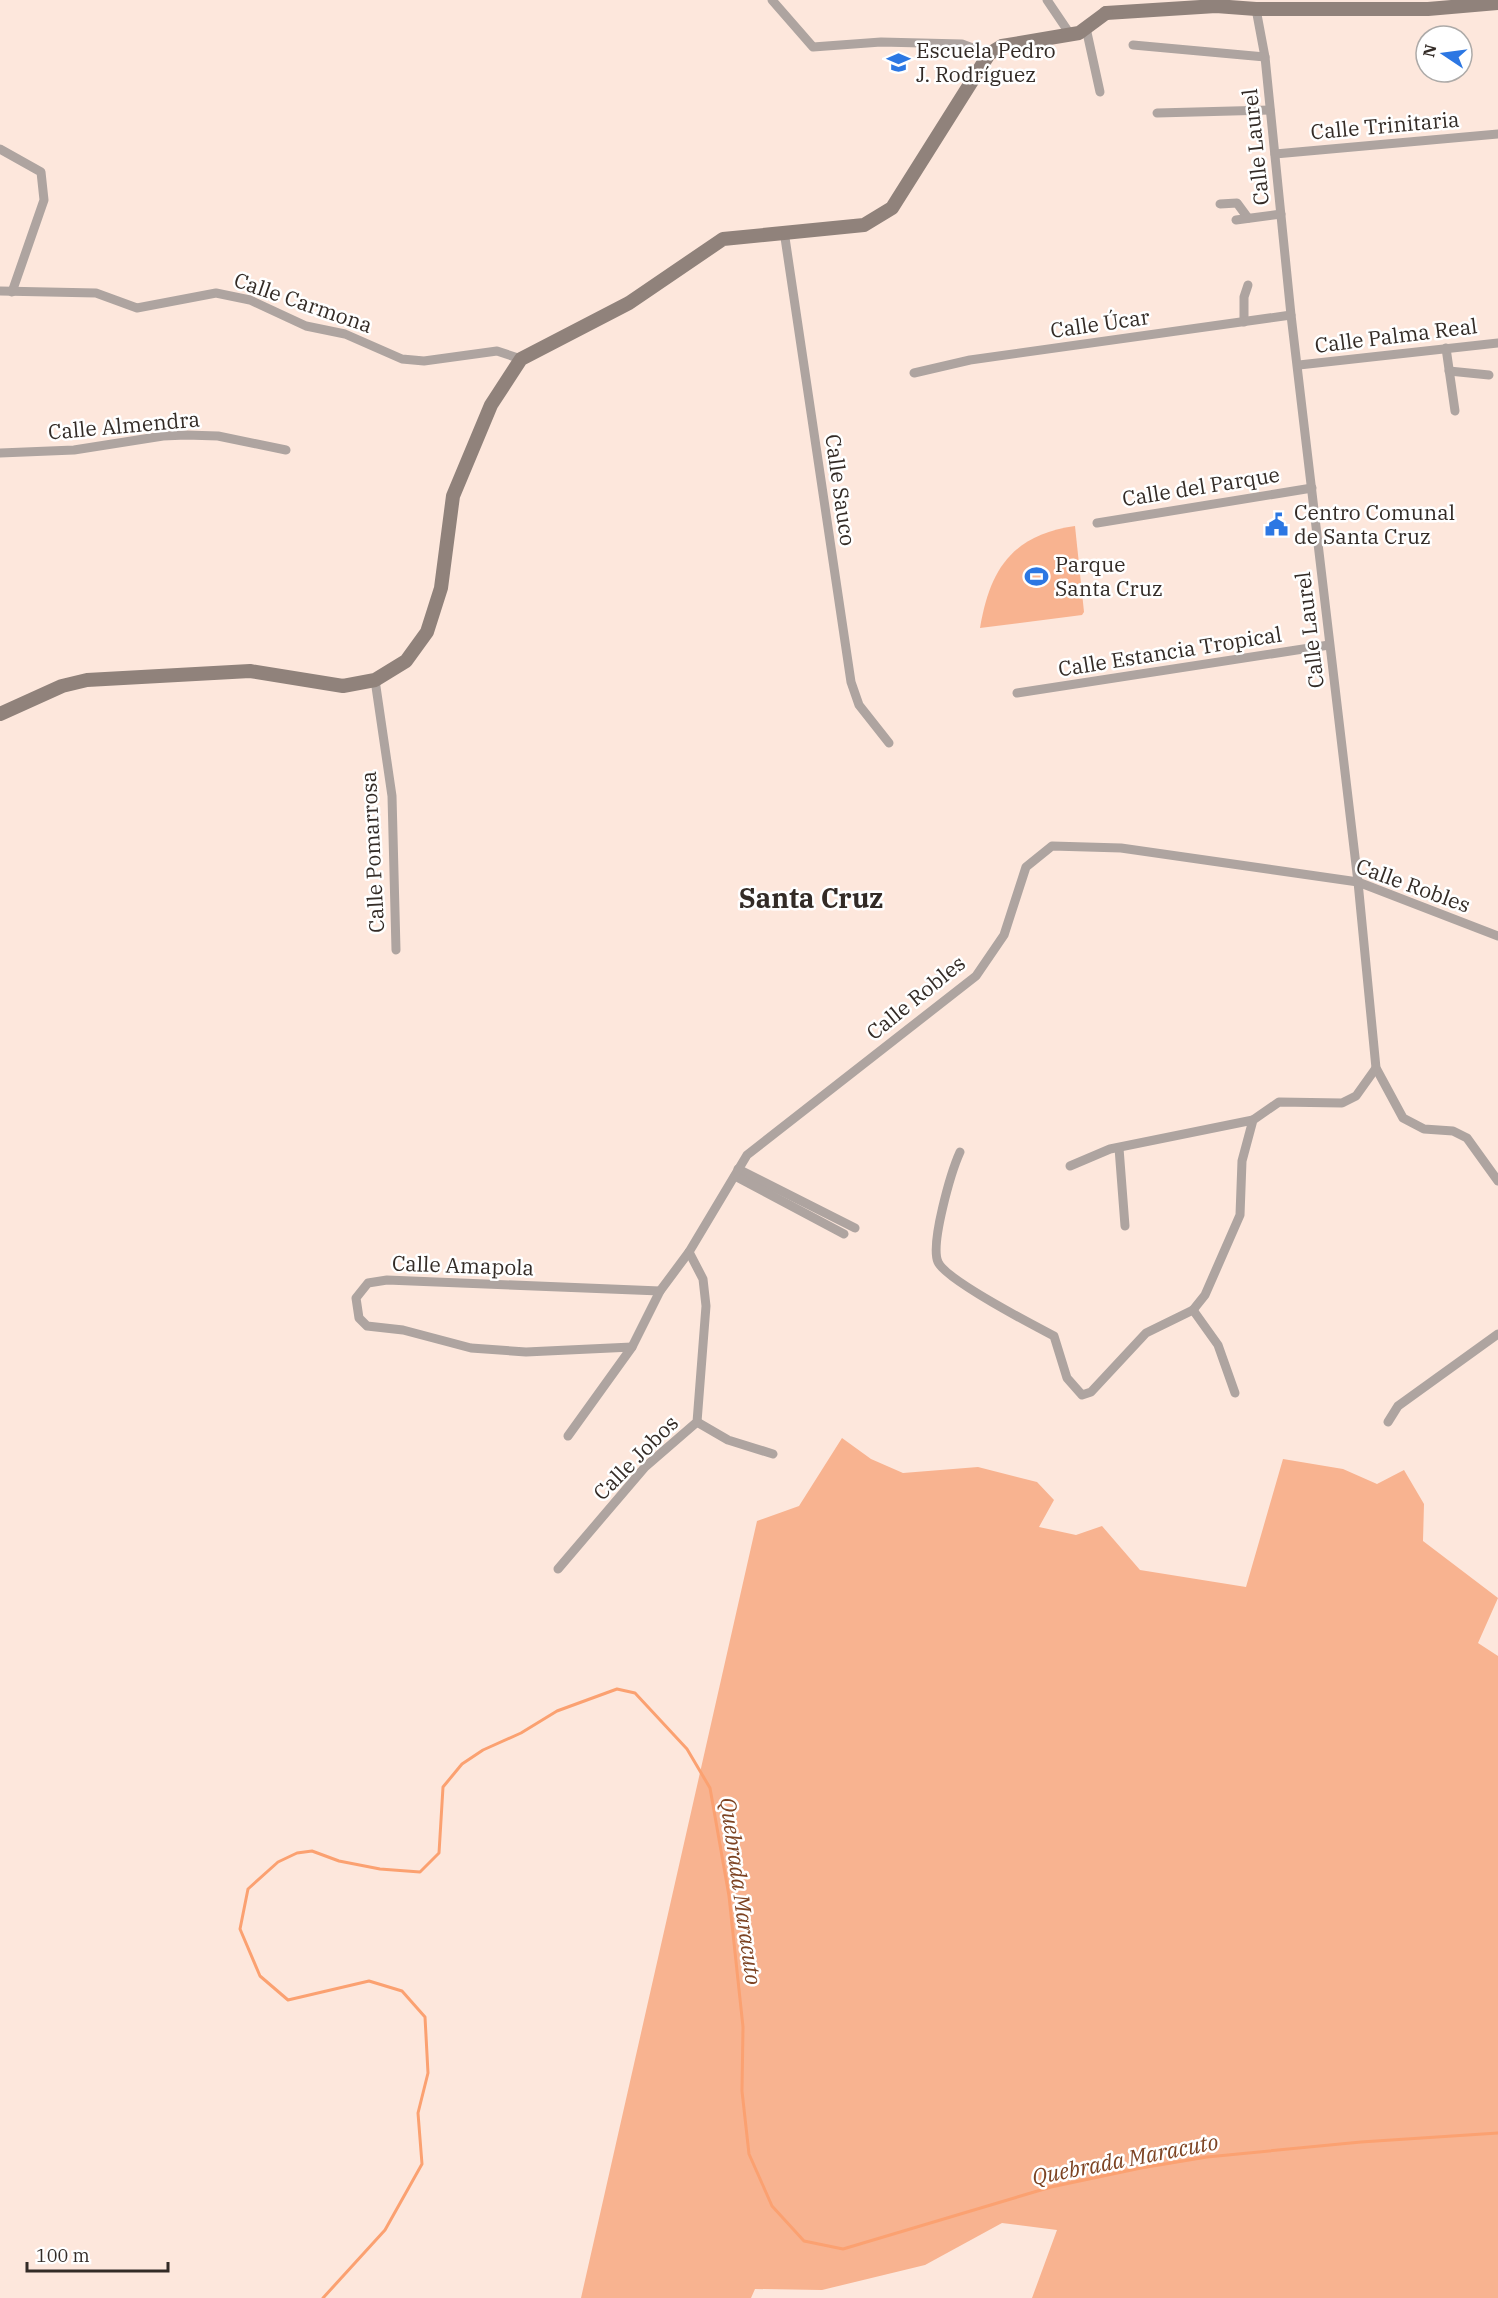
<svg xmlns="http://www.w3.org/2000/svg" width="1498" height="2298" font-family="'IBM Plex Serif',serif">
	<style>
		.green { fill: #f8b390 }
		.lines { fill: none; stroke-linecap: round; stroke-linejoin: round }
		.stream { stroke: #fba171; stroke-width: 3 }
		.street { stroke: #aea4a0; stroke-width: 9 }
		.secondary { stroke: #90827b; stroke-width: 14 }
		.labels { text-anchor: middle; stroke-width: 5; stroke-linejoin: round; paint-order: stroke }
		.poi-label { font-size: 21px; fill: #332b26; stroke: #fff; text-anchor: start }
		.street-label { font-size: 21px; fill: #332b26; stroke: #fff }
		.water-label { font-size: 22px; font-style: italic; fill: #7d4322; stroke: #fff }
		.district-label { font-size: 27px; font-weight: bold; fill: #332b26; stroke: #fff }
	</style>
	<rect width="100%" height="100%" fill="#fde7dc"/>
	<g class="green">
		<path d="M 1075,526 L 1084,612 L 1082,615 L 980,628 C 990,568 1013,535 1075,526 Z"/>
		<polygon points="842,1438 871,1459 903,1473 978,1467 1037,1482 1054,1500 1039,1527 1076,1535 1102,1526 1140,1570 1246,1587 1283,1459 1343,1469 1377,1484 1404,1470 1424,1504 1423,1541 1498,1598 1478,1643 1498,1656 1498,2298 1032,2298 1057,2230 1002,2223 925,2265 822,2290 755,2289 751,2298 581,2298 757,1521 799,1506"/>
	</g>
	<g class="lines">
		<polyline class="stream" points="323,2298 385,2230 422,2164 418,2113 428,2073 425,2017 402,1991 369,1981 288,2000 260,1976 240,1929 248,1889 278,1862 297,1853 312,1851 339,1861 380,1869 420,1872 439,1853 443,1787 462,1764 483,1750 521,1733 557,1711 617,1689 635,1693 687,1749 710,1788 729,1896 743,2027 742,2091 749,2154 772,2206 804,2241 843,2249 1051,2187 1141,2168 1207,2157 1361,2142 1498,2133"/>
		<g class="street">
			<polyline points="772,0 813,47 881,42 962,44 989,54"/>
			<polyline points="1047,0 1070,34"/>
			<polyline points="1256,9 1265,57 1291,315 1358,882 1376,1068 1403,1118 1424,1129 1453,1131 1467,1138 1498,1181"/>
			<polyline points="1086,28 1100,92"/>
			<polyline points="1133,45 1265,57"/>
			<polyline points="1157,113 1270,110"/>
			<polyline points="0,149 41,172 44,200 12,292"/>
			<polyline points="1275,154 1498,134"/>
			<polyline points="1220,204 1237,203 1248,218"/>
			<polyline points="1236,220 1281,214"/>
			<polyline points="784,231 851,682 859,705 889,743"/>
			<polyline points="0,291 96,293 137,308 216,293 250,300 306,326 345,334 402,359 424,361 497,351 521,359"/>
			<polyline points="1244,322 1244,297 1248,285"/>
			<polyline points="1446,348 1455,411"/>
			<polyline points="1299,365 1498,343"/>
			<polyline points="1449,371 1489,375"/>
			<polyline points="914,373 970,360 1291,315"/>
			<polyline points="0,453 74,450 163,436 186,435 218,436 286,450"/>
			<polyline points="1097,523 1312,488"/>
			<polyline points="375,680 392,796 396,950"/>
			<polyline points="1017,693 1329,645"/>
			<polyline points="1119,1148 1125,1226"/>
			<path d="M 960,1152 C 951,1172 930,1244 938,1262 C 946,1280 1033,1325 1054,1336 L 1067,1378 L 1082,1395 L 1091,1392 L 1146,1333 L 1193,1310 L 1205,1295 L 1240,1215 L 1242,1161 L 1253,1120 L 1279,1102 L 1342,1103 L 1356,1096 L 1376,1068"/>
			<polyline points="1070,1166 1110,1149 1253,1120"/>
			<polyline points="738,1169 855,1228"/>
			<polyline points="735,1176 844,1234"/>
			<polyline points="1193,1310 1218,1345 1235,1393"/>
			<polyline points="632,1347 526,1352 471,1348 403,1330 367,1326 359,1318 356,1298 368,1283 387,1280 660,1291"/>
			<polyline points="697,1422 728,1440 773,1454"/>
			<polyline points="1388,1422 1398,1406 1498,1334"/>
			<polyline points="568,1436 632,1347 660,1291 689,1252 747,1155 976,976 1004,935 1026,867 1052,846 1121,848 1358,882 1498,936"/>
			<polyline points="558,1569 645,1467 697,1422 706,1306 703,1279 689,1252"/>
		</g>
		<g class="secondary">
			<polyline points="1106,13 1216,6 1256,9 1428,9 1498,3"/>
			<polyline points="0,714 62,686 87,680 250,671 343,686 375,680 406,661 427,632 441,588 453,496 491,405 521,359 629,303 723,239 864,225 892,208 989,54 1002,46 1079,33 1106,13"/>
		</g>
	</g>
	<defs>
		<symbol id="school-bare" viewBox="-9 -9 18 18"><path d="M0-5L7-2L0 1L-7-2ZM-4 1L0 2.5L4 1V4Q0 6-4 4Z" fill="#2c77e3" stroke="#fff" stroke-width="2.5" paint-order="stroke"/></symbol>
		<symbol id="civic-bare" viewBox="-9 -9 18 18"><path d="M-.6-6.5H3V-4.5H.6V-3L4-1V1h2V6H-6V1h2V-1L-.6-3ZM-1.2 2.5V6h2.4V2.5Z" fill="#2c77e3" stroke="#fff" stroke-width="2.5" paint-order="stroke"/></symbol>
		<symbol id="stadium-bare" viewBox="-9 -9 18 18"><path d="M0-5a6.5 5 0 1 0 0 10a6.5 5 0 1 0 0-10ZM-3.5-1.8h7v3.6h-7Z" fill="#2c77e3" stroke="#fff" stroke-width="2.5" paint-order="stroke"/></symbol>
	</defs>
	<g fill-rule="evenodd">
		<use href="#school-bare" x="882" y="46" width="33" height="33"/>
		<use href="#civic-bare" x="1260" y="508" width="33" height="33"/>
		<use href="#stadium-bare" x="1020" y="560" width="33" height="33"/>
	</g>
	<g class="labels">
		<g class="poi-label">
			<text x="916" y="58">Escuela Pedro<tspan x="916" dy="24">J. Rodríguez</tspan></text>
			<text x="1294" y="520">Centro Comunal<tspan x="1294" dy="24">de Santa Cruz</tspan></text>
			<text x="1055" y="572">Parque<tspan x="1055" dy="24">Santa Cruz</tspan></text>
		</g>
		<g class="street-label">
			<text transform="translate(1385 126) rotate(-5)" y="7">Calle Trinitaria</text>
			<text transform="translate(1256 147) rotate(-96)" y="7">Calle Laurel</text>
			<text transform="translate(303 303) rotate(19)" y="7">Calle Carmona</text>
			<text transform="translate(1100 324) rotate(-8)" y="7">Calle Úcar</text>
			<text transform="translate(1396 336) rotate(-7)" y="7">Calle Palma Real</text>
			<text transform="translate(124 426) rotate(-5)" y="7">Calle Almendra</text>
			<text transform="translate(1201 487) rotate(-9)" y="7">Calle del Parque</text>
			<text transform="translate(840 490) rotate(82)" y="7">Calle Sauco</text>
			<text transform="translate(1310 630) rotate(-97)" y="7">Calle Laurel</text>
			<text transform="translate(1170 652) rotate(-9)" y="7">Calle Estancia Tropical</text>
			<text transform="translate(373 852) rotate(-93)" y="7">Calle Pomarrosa</text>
			<text transform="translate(1413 886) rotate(20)" y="7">Calle Robles</text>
			<text transform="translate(916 998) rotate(-39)" y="7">Calle Robles</text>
			<text transform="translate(463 1266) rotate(2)" y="7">Calle Amapola</text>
			<text transform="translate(636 1458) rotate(-45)" y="7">Calle Jobos</text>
		</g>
		<g class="water-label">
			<text transform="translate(741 1891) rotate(82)" y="8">Quebrada Maracuto</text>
			<text transform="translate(1125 2159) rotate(-11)" y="8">Quebrada Maracuto</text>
		</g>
		<g class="district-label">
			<text x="811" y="908">Santa Cruz</text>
		</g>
	</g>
	<g transform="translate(1444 54) rotate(283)"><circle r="28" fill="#ffffff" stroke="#adaaa8" stroke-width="1.5"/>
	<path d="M0-4.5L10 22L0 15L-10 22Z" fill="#2c77e3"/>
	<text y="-9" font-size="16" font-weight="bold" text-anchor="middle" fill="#332b26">N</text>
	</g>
	<path d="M27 2262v9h141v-9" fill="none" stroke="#332b26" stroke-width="3"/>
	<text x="36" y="2262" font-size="18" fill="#332b26" stroke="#ffffff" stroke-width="4.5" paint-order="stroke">100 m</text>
</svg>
